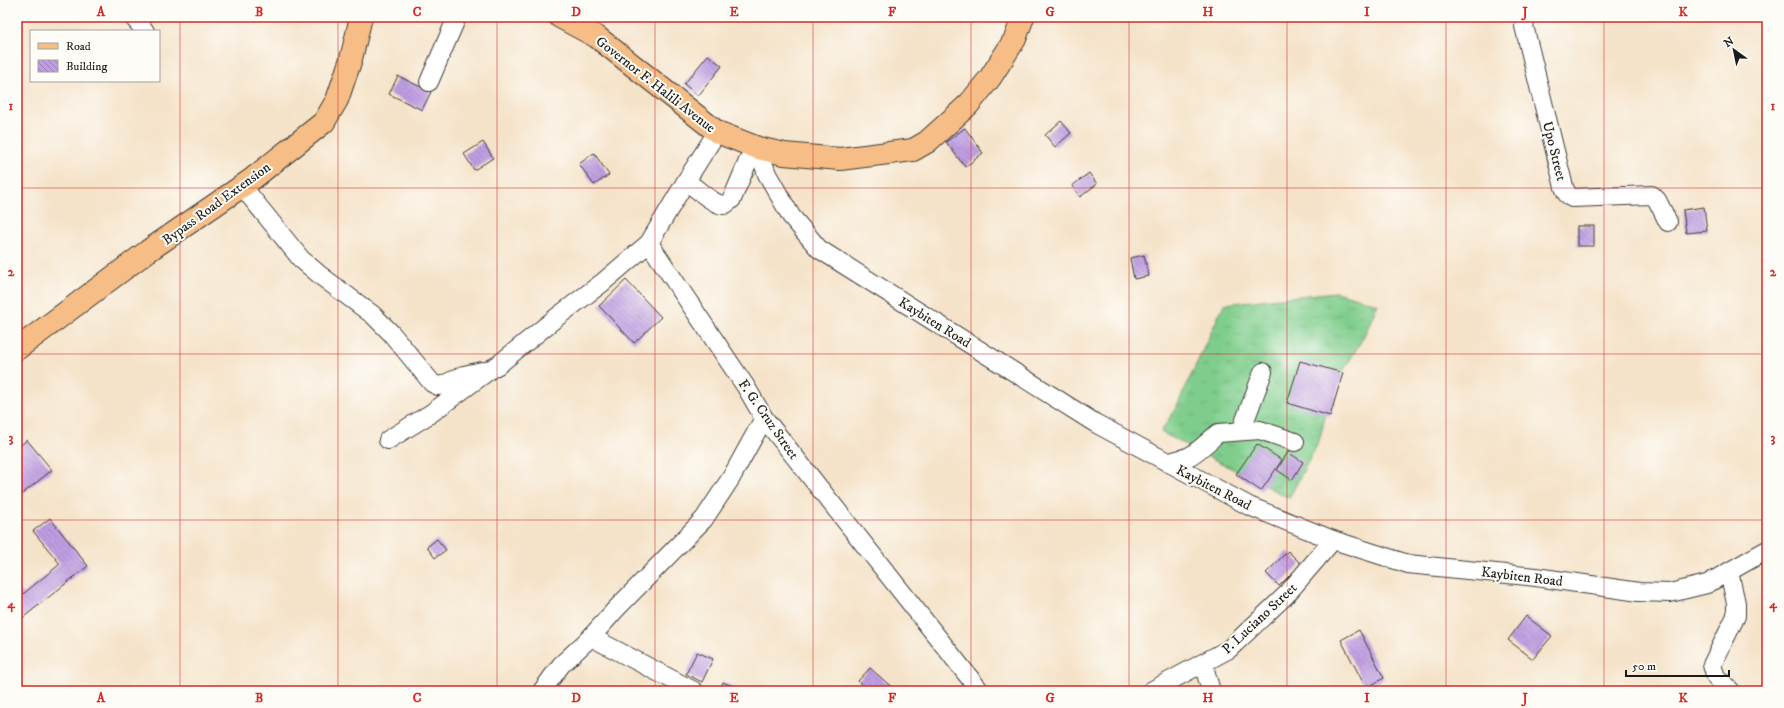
<svg xmlns="http://www.w3.org/2000/svg" width="1784" height="708" font-family="'IM FELL DW Pica',serif">
	<style>
		.grass { fill: url(#grass-tufts); stroke: #4e7454 }
		.building { fill: url(#building-back-hatch) }
		.lines { fill: none; stroke-linecap: round; stroke-linejoin: round }
		.minor-casing { stroke: #3d3a36; stroke-width: 20 }
		.major-casing { stroke: #3d3a36; stroke-width: 24 }
		.minor { stroke: #fff; stroke-width: 18 }
		.major { stroke: #f6be86; stroke-width: 22 }
		.grid { fill: none; stroke: #d62828; stroke-width: 1; stroke-opacity: 0.55 }
		.labels { text-anchor: middle; stroke-width: 4; stroke-linejoin: round; paint-order: stroke }
		.street-label { font-size: 14px; fill: #1c1c1c; stroke: #fdfcf7 }
		.neatline { fill: none; stroke: #d62828; stroke-width: 1.5 }
		.grid-label { font-size: 13px; text-anchor: middle; font-weight: bold; fill: #d62828 }
	</style>
	<defs>
		<pattern id="grass-tufts" width="24" height="20" patternUnits="userSpaceOnUse"><rect width="24" height="20" fill="#7fcd8c"/><path d="M3 7l-1-3M5 7V3M7 7l1-3M15 17l-1-3M17 17v-4M19 17l1-3" fill="none" stroke="#6daf78"/></pattern>
		<pattern id="building-back-hatch" width="6" height="6" patternUnits="userSpaceOnUse"><rect width="6" height="6" fill="#bf9de2"/><path d="M-1 5l2 2M0 0l6 6M5-1l2 2" fill="none" stroke="#9a7fb6"/></pattern>
	</defs>
	<rect width="100%" height="100%" fill="#fdfcf7"/>
	<filter id="ink" filterUnits="userSpaceOnUse"><feTurbulence type="fractalNoise" baseFrequency=".025" numOctaves="2"/><feDisplacementMap in="SourceGraphic" scale="8" xChannelSelector="R" yChannelSelector="G"/><feConvolveMatrix kernelMatrix="1 2 1 2 8 2 1 2 1" color-interpolation-filters="sRGB"/></filter>
	<filter id="wash" filterUnits="userSpaceOnUse"><feTurbulence type="fractalNoise" baseFrequency=".012" numOctaves="4" result="noise"/><feDisplacementMap in="SourceGraphic" scale="16" xChannelSelector="R" yChannelSelector="G"/><feGaussianBlur stdDeviation="0.9" result="paint"/><feColorMatrix in="noise" values="0 0 0 0 0 0 0 0 0 0 0 0 0 0 0 0 0 1.4 0 .05"/><feComposite in="paint" operator="in"/></filter>
	<g filter="url(#wash)">
		<rect width="100%" height="100%" fill="#f5e3c9"/>
		<polygon class="grass" points="1336,292 1378,304 1364,336 1332,390 1319,441 1289,498 1161,432 1177,406 1224,304"/>
		<g id="blocks">
			<g class="building">
				<polygon points="708,55 722,66 698,96 684,84"/>
				<polygon points="398,76 431,92 422,110 389,94"/>
				<polygon points="1061,121 1071,133 1055,147 1045,135"/>
				<polygon points="965,128 983,153 965,167 946,142"/>
				<polygon points="483,142 493,158 474,170 464,154"/>
				<polygon points="594,153 609,175 594,185 579,164"/>
				<polygon points="1089,173 1097,184 1080,197 1072,186"/>
				<polygon points="1704,207 1707,231 1686,233 1683,210"/>
				<rect x="1577" y="226" width="17" height="20"/>
				<polygon points="1144,255 1149,276 1134,279 1130,258"/>
				<polygon points="626,280 661,317 634,343 599,306"/>
				<polygon points="1300,361 1343,373 1330,416 1287,403"/>
				<polygon points="27,440 52,470 17,498 17,448"/>
				<polygon points="1257,444 1282,460 1261,491 1236,474"/>
				<polygon points="1288,452 1303,462 1292,480 1277,470"/>
				<polygon points="50,518 88,566 20,620 17,617 17,586 23,594 60,564 33,531"/>
				<polygon points="437,539 446,550 435,558 427,547"/>
				<polygon points="1288,551 1301,564 1279,586 1266,573"/>
				<polygon points="1526,616 1552,636 1533,659 1508,640"/>
				<polygon points="1359,630 1384,678 1366,688 1341,640"/>
				<polygon points="697,652 713,659 702,682 686,674"/>
				<polygon points="870,668 896,691 869,691 858,681"/>
				<polygon points="723,682 737,688 735,691 719,691"/>
			</g>
		</g>
	</g>
	<g filter="url(#ink)">
		<use href="#blocks" fill-opacity="0" stroke="#3d3a36" stroke-width="1"/>
		<g class="lines">
			<defs>
				<g id="minor">
					<polyline points="133,17 145,31"/>
					<polyline points="1526,17 1524,26 1564,187 1567,194 1572,198 1652,195 1657,200 1668,222"/>
					<polyline points="429,82 457,17"/>
					<polyline points="758,148 767,174 791,216 819,249 1095,423 1249,506 1333,540 1408,564 1536,577 1639,592 1670,593 1707,584 1767,550"/>
					<path d="M 686,181 C 692,185 717,207 724,205 C 727,204 730,201 732,199 L 754,147"/>
					<polyline points="242,186 301,259 321,276 373,315 391,333 432,383 438,386 443,385 464,375 482,371"/>
					<polyline points="649,243 746,387 764,418 980,691"/>
					<polyline points="1241,431 1263,372"/>
					<polyline points="388,440 430,414 491,369 498,365 557,317 602,283 649,243 686,181 717,132"/>
					<path d="M 1168,463 C 1175,460 1183,459 1190,456 C 1200,450 1209,441 1218,433 L 1260,430 L 1295,442"/>
					<polyline points="1729,572 1736,603 1736,616 1712,665 1716,677 1731,691"/>
					<polyline points="591,637 694,691"/>
					<polyline points="1203,663 1211,691"/>
					<polyline points="542,691 561,665 591,637 616,609 704,519 731,478 764,418"/>
					<polyline points="1151,691 1229,649 1286,595 1333,540"/>
				</g>
				<g id="major">
					<polyline points="560,17 597,37 717,132 758,148 784,154 840,159 913,150 927,142 969,104 990,78 1015,39 1023,17"/>
					<polyline points="17,349 148,251 251,180 324,122 337,100 351,59 361,17"/>
				</g>
			</defs>
			<use href="#minor" class="minor-casing"/>
			<use href="#major" class="major-casing"/>
			<use href="#minor" class="minor"/>
			<use href="#major" class="major"/>
		</g>
	</g>
	<path class="grid" d="M 180,17 L 180,691M 338,17 L 338,691M 497,17 L 497,691M 655,17 L 655,691M 813,17 L 813,691M 971,17 L 971,691M 1129,17 L 1129,691M 1287,17 L 1287,691M 1446,17 L 1446,691M 1604,17 L 1604,691M 17,188 L 1767,188M 17,354 L 1767,354M 17,520 L 1767,520"/>
	<g class="labels">
		<g class="street-label">
			<text transform="translate(656 84) rotate(38)" y="5">Governor F. Halili Avenue</text>
			<text transform="translate(1555 151) rotate(76)" y="5">Upo Street</text>
			<text transform="translate(216 203) rotate(-36)" y="5">Bypass Road Extension</text>
			<text transform="translate(935 322) rotate(32)" y="5">Kaybiten Road</text>
			<text transform="translate(769 419) rotate(55)" y="5">F. G. Cruz Street</text>
			<text transform="translate(1214 487) rotate(27)" y="5">Kaybiten Road</text>
			<text transform="translate(1522 576) rotate(7)" y="5">Kaybiten Road</text>
			<text transform="translate(1259 618) rotate(-43)" y="5">P. Luciano Street</text>
		</g>
	</g>
	<rect width="1784" height="708" fill="none" stroke="#fdfcf7" stroke-width="44"/>
	<rect x="30" y="30" width="130" height="52" fill="#fdfcf7" stroke="#a3a29f"/>
	<rect x="38" y="43" width="20" height="6" fill="#f6be86" stroke="#a3a29f"/>
	<text x="66" y="50" font-size="12" fill="#1c1c1c">Road</text>
	<rect x="38" y="60" width="20" height="12" fill="url(#building-back-hatch)" stroke="#a3a29f"/>
	<text x="66" y="70" font-size="12" fill="#1c1c1c">Building</text>
	<g transform="translate(1734 50) rotate(327)" stroke="#fdfcf7" stroke-width="3" paint-order="stroke">
	<path d="M0-3L7 15L0 10L-7 15Z" fill="#1c1c1c"/>
	<text y="-6" font-size="11" font-weight="bold" text-anchor="middle" fill="#1c1c1c">N</text>
	</g>
	<path d="M1626 670v6h103v-6" fill="none" stroke="#1c1c1c" stroke-width="2"/>
	<text x="1632" y="670" font-size="12" fill="#1c1c1c" stroke="#fdfcf7" stroke-width="3" paint-order="stroke">50 m</text>
	<rect x="22" y="22" width="1740" height="664" class="neatline"/>
	<g class="grid-label">
		<text x="101" y="16">A</text>
		<text x="259" y="16">B</text>
		<text x="417" y="16">C</text>
		<text x="576" y="16">D</text>
		<text x="734" y="16">E</text>
		<text x="892" y="16">F</text>
		<text x="1050" y="16">G</text>
		<text x="1208" y="16">H</text>
		<text x="1367" y="16">I</text>
		<text x="1525" y="16">J</text>
		<text x="1683" y="16">K</text>
		<text x="11" y="110">1</text>
		<text x="1773" y="110">1</text>
		<text x="11" y="276">2</text>
		<text x="1773" y="276">2</text>
		<text x="11" y="442">3</text>
		<text x="1773" y="442">3</text>
		<text x="11" y="608">4</text>
		<text x="1773" y="608">4</text>
		<text x="101" y="702">A</text>
		<text x="259" y="702">B</text>
		<text x="417" y="702">C</text>
		<text x="576" y="702">D</text>
		<text x="734" y="702">E</text>
		<text x="892" y="702">F</text>
		<text x="1050" y="702">G</text>
		<text x="1208" y="702">H</text>
		<text x="1367" y="702">I</text>
		<text x="1525" y="702">J</text>
		<text x="1683" y="702">K</text>
	</g>
</svg>
